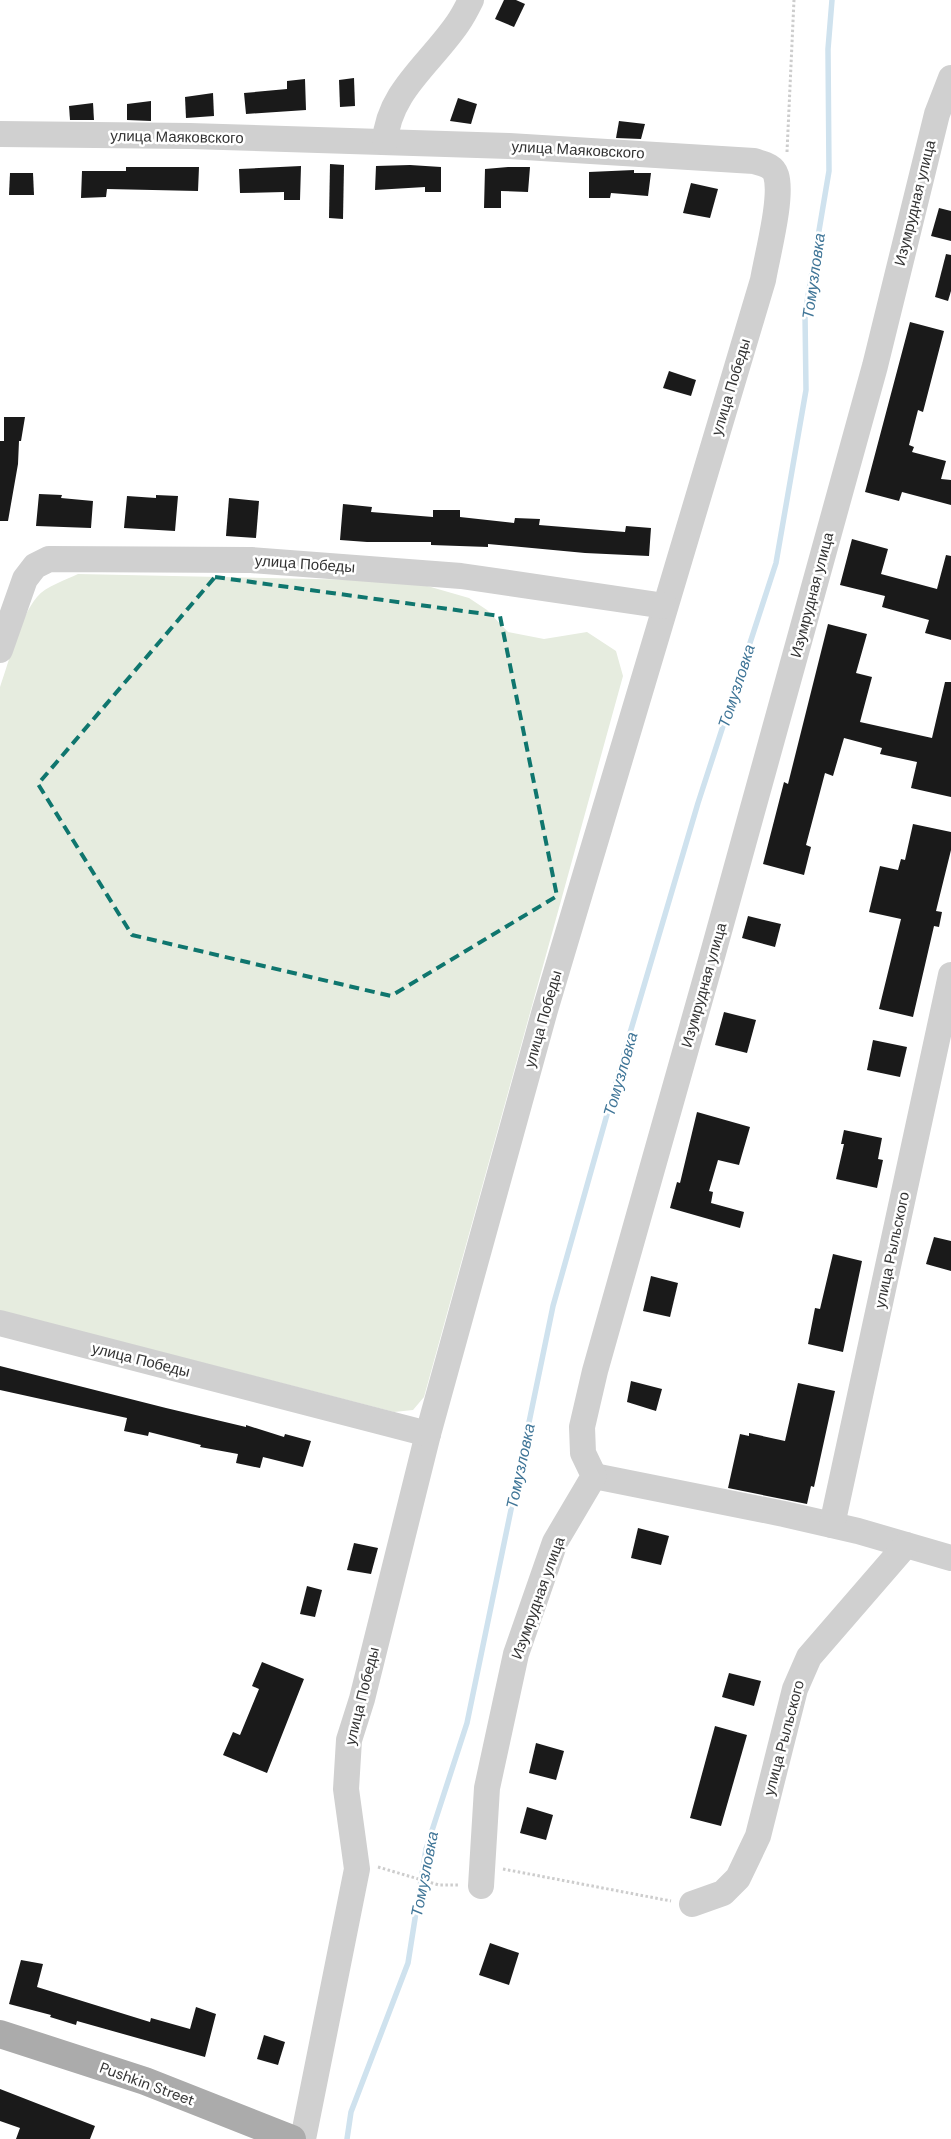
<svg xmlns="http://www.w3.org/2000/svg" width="951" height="2139" font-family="'DM Sans',sans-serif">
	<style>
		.green { fill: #e6ecdf }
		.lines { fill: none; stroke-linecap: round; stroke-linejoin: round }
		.stream { stroke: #cfe2ee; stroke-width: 5.5 }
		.building { fill: #1a1a1a }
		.path { stroke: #cdcdcd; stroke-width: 3; stroke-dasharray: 2.5 2.5; stroke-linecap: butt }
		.minor { stroke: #d0d0d0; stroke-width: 26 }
		.major { stroke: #ababab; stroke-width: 28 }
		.marked { fill: none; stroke: #0f766e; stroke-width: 4; stroke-dasharray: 10 6; stroke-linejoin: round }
		.labels { text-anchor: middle; stroke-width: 5; stroke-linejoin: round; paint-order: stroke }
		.street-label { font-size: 15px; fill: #333; stroke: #fff }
		.water-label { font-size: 16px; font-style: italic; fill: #3f7597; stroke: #fff }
	</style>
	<rect width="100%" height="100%" fill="#fff"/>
	<path class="green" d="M 78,574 L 410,581 L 469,598 L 487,610 L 508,632 L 544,639 L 587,632 L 616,651 L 623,676 L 424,1397 L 413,1410 L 394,1412 L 0,1311 L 0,687 C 10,659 19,619 37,597 C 46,586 66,580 78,574 Z"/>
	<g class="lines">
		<polyline class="stream" points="347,2139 351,2112 408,1963 426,1849 467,1723 553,1306 630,1033 698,803 776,563 806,390 805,314 829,171 828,49 832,0"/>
	</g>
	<g class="building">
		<polygon points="504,0 516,0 525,4 514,27 495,19"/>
		<polygon points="354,78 355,106 340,107 339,80"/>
		<polygon points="305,79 306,110 246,114 244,93 287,89 287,81"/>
		<polygon points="213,93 214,116 186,118 185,97"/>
		<polygon points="458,98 477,104 471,124 450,121"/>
		<polygon points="151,101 151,121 127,120 127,104"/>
		<polygon points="93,103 94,120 70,120 69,106"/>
		<polygon points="619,121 645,124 641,139 616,138"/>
		<polygon points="330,164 344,165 343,219 329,218"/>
		<polygon points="410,165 441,167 441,192 425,192 425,187 375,190 376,166"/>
		<polygon points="301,166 300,200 284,200 284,192 240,193 239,169"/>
		<polygon points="126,167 199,167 198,191 107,189 106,197 81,198 82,171 126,171"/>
		<polygon points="508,167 530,167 528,192 501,191 501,208 484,208 485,169"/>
		<polygon points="634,170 634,173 651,173 648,196 611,193 610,198 589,198 589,172"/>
		<polygon points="10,173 33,173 34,195 9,195"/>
		<polygon points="691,183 718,189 710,218 683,213"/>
		<polygon points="939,208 951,211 951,241 931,236"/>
		<polygon points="946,254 951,255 951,291 948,301 935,297"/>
		<polygon points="910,322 944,331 923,412 918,410 909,445 914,447 912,452 946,461 941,479 951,480 951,505 902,492 899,501 865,492"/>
		<polygon points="669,371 696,380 691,396 663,388"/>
		<polygon points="4,417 25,417 21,441 19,441 18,464 8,521 0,521 0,441 4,441"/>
		<polygon points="39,494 62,495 61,498 93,501 91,528 36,526"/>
		<polygon points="156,495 178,496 175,531 124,528 127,496 156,498"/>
		<polygon points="229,498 259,501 256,538 226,536"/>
		<polygon points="343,504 372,507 371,512 433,517 433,510 460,510 460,517 514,523 515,518 540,519 539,525 625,532 626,526 651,528 649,556 585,553 488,544 488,547 431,545 431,542 367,542 340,540"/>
		<polygon points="852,539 888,549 881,574 937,589 946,555 951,556 951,640 925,633 929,620 882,607 885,596 840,585"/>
		<polygon points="828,624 867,634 856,673 872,677 860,722 932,738 945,682 951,682 951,797 911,788 917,762 880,754 882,748 844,738 833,776 825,773 806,845 811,847 804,875 763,864 784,782 788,784"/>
		<polygon points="913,824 951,832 951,850 936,911 942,912 939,927 934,926 913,1017 879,1009 901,919 869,912 880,866 898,870 901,859 905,860"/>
		<polygon points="748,916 781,924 775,947 742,938"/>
		<polygon points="724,1012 756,1020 747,1053 715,1045"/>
		<polygon points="873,1040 907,1047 900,1077 867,1070"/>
		<polygon points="697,1112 750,1127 739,1165 718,1160 709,1191 713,1192 711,1203 744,1212 740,1228 670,1208 677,1182 680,1183"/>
		<polygon points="844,1130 882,1138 878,1159 883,1160 877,1188 836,1179 844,1144 841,1144"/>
		<polygon points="934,1237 951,1241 951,1271 926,1264"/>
		<polygon points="833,1254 862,1261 843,1352 808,1344 815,1308 820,1309"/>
		<polygon points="651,1276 678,1283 670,1317 643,1311"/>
		<polygon points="0,1366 166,1408 246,1427 246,1425 284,1437 285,1434 311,1441 303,1467 263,1457 260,1468 236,1463 238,1454 200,1447 201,1445 149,1432 148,1436 124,1431 127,1418 0,1390"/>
		<polygon points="631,1381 662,1389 656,1411 627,1402"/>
		<polygon points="798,1383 835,1391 814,1487 811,1486 807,1504 728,1488 740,1434 749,1436 749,1433 785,1441"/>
		<polygon points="638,1528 669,1536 661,1565 631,1558"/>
		<polygon points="354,1543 378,1548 371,1574 347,1570"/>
		<polygon points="307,1586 322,1590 315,1617 300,1614"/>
		<polygon points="262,1662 304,1679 267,1773 223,1755 233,1732 240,1735 259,1689 252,1686"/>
		<polygon points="729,1673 761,1681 754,1706 722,1697"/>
		<polygon points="715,1726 747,1735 721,1826 690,1818"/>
		<polygon points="536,1743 564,1751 556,1780 529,1773"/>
		<polygon points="527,1807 553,1815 546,1840 520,1833"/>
		<polygon points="490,1943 519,1953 509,1985 479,1975"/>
		<polygon points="21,1960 43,1964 37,1987 150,2022 151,2018 190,2029 196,2007 216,2014 205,2057 77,2021 76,2025 50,2017 51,2015 9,2004"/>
		<polygon points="264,2035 285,2042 278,2065 257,2059"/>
		<polygon points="0,2089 95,2126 90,2139 16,2139 20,2128 0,2121"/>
	</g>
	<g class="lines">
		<g class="path">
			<polyline points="787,152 794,0"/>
			<polyline points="378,1867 439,1885 459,1885"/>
			<polyline points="503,1869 671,1901"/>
		</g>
		<g class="minor">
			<path d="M 0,134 L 190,136 L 509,146 L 754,161 C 762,164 773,165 776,175 C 783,197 767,256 763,280 L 545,1010 L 428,1434 L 362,1699 L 349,1740 L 346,1789 L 357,1869 L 303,2139"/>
			<path d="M 385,142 C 388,92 431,63 458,23 C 463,16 467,8 471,0"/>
			<polyline points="0,650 25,579 35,566 49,559 251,560 461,576 665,606"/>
			<polyline points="0,1323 428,1434"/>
			<polyline points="594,1476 784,1514 858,1531 951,1558"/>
			<polyline points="832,1525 951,975"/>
			<polyline points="481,1886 487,1788 516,1654 555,1542 594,1476 583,1453 582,1427 595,1371 713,953 875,366 937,114 951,78"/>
			<polyline points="692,1904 723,1893 738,1878 758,1836 795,1689 809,1657 906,1545"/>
		</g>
		<polyline class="major" points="0,2034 145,2081 292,2139"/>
	</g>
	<path class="marked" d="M 215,577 L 500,616 L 557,896 L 391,996 L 132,935 L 38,784 Z"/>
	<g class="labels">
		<g class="street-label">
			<text transform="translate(177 137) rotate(1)" y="5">улица Маяковского</text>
			<text transform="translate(578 150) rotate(3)" y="5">улица Маяковского</text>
			<text transform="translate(915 203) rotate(-76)" y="5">Изумрудная улица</text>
			<text transform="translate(731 387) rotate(-73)" y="5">улица Победы</text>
			<text transform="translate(305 564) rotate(4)" y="5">улица Победы</text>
			<text transform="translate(812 595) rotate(-75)" y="5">Изумрудная улица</text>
			<text transform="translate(704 985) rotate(-74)" y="5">Изумрудная улица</text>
			<text transform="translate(543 1019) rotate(-74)" y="5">улица Победы</text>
			<text transform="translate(892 1250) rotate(-78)" y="5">улица Рыльского</text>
			<text transform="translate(141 1360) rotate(14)" y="5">улица Победы</text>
			<text transform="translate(538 1598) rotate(-70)" y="5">Изумрудная улица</text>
			<text transform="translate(362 1696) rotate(-76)" y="5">улица Победы</text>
			<text transform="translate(784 1738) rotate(-75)" y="5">улица Рыльского</text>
			<text transform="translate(147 2084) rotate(20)" y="5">Pushkin Street</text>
		</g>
		<g class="water-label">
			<text transform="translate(813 276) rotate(-82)" y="6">Томузловка</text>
			<text transform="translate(736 686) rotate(-72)" y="6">Томузловка</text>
			<text transform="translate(620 1074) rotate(-74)" y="6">Томузловка</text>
			<text transform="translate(520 1466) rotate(-78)" y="6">Томузловка</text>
			<text transform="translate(424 1874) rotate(-79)" y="6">Томузловка</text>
		</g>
	</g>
</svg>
